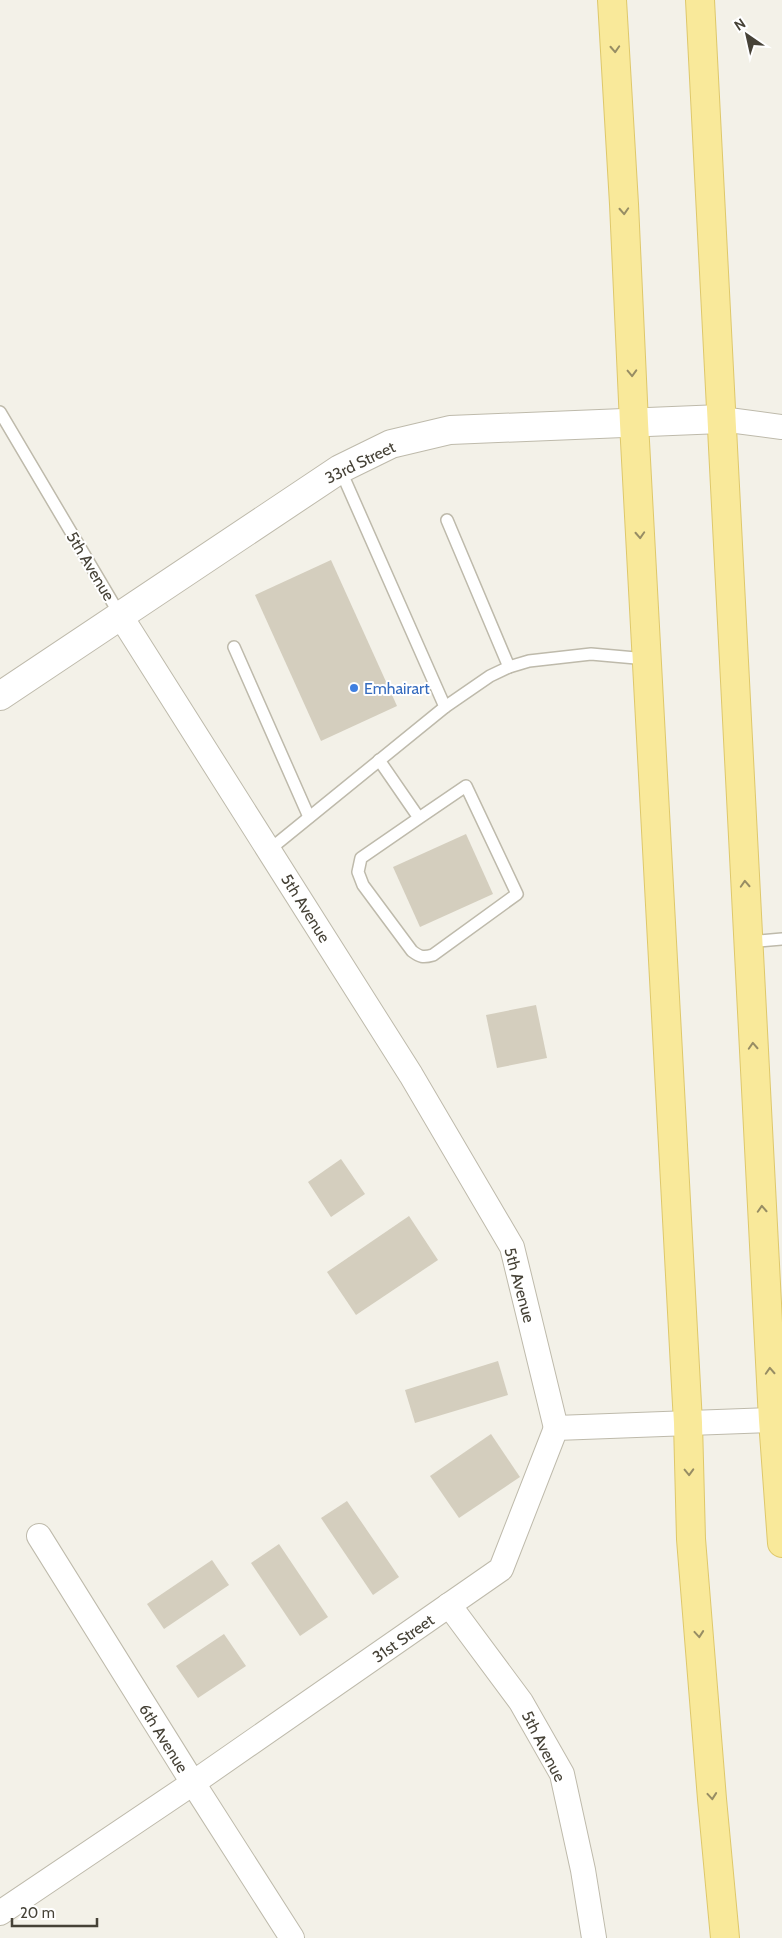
<svg xmlns="http://www.w3.org/2000/svg" width="782" height="1938" font-family="Cabin,sans-serif">
	<style>
		.building { fill: #d4cebe }
		.lines { fill: none; stroke-linecap: round; stroke-linejoin: round }
		.service-casing { stroke: #bebaab; stroke-width: 14 }
		.minor-casing { stroke: #bebaab; stroke-width: 26 }
		.tertiary-casing { stroke: #bebaab; stroke-width: 30 }
		.primary-casing { stroke: #dec86b; stroke-width: 30 }
		.service { stroke: #fff; stroke-width: 11 }
		.minor { stroke: #fff; stroke-width: 24 }
		.tertiary { stroke: #fff; stroke-width: 28 }
		.primary { stroke: #f9e99a; stroke-width: 28 }
		.oneway { stroke: #978d64 }
		.shop-dot { fill: #3f7fe0; stroke: #fff; stroke-width: 2 }
		.labels { text-anchor: middle; stroke-width: 4; stroke-linejoin: round; paint-order: stroke }
		.street-label { font-size: 16px; fill: #464237; stroke: #fff }
		.shop-label { font-size: 16px; fill: #366cbe; stroke: #fff; text-anchor: start }
	</style>
	<rect width="100%" height="100%" fill="#f3f1e8"/>
	<g class="building">
		<polygon points="331,560 397,706 321,741 255,595"/>
		<polygon points="466,834 493,894 420,927 393,867"/>
		<polygon points="536,1005 547,1058 497,1068 486,1015"/>
		<polygon points="341,1159 365,1194 331,1217 308,1182"/>
		<polygon points="409,1216 438,1260 356,1315 327,1272"/>
		<polygon points="498,1361 508,1395 415,1423 405,1390"/>
		<polygon points="491,1434 520,1477 459,1518 430,1476"/>
		<polygon points="347,1501 399,1577 373,1595 321,1518"/>
		<polygon points="279,1544 328,1617 300,1636 251,1563"/>
		<polygon points="212,1560 229,1585 164,1629 147,1604"/>
		<polygon points="224,1634 246,1666 198,1698 176,1666"/>
	</g>
	<g class="lines">
		<defs>
			<g id="service">
				<polyline points="0,412 120,615"/>
				<polyline points="447,520 509,667"/>
				<polyline points="234,647 309,817"/>
				<polyline points="445,707 490,676 509,667 529,661 591,654 647,659"/>
				<path d="M 379,760 L 419,818 L 361,858 L 358,872 L 363,885 L 412,951 C 420,957 423,958 433,955 L 517,894 L 466,786 L 419,818"/>
				<polyline points="269,850 445,707 340,469"/>
				<polyline points="748,942 782,939"/>
			</g>
			<g id="minor">
				<polyline points="721,419 782,427"/>
				<polyline points="120,615 411,1075 512,1247 556,1428"/>
				<polyline points="39,1536 193,1783 292,1938"/>
				<polyline points="449,1605 521,1702 562,1774 583,1870 594,1938"/>
				<polyline points="0,1913 193,1783 501,1569 556,1428 773,1420"/>
			</g>
			<polyline id="tertiary" points="0,696 340,469 391,444 450,430 721,419"/>
			<g id="primary">
				<polyline points="612,0 624,204 634,423 688,1423 691,1539 712,1799 725,1938"/>
				<polyline points="700,0 773,1420 782,1543"/>
			</g>
		</defs>
		<use href="#service" class="service-casing"/>
		<use href="#minor" class="minor-casing"/>
		<use href="#tertiary" class="tertiary-casing"/>
		<use href="#primary" class="primary-casing"/>
		<use href="#service" class="service"/>
		<use href="#minor" class="minor"/>
		<use href="#tertiary" class="tertiary"/>
		<use href="#primary" class="primary"/>
	</g>
	<defs><path id="oneway-chevron" d="M-2-3.5L2.5 0L-2 3.5" fill="none" stroke-width="1.6" stroke-linecap="round" stroke-linejoin="round" transform="scale(1.25)"/></defs>
	<g class="oneway">
		<use href="#oneway-chevron" transform="translate(615 49) rotate(87)"/>
		<use href="#oneway-chevron" transform="translate(624 211) rotate(87)"/>
		<use href="#oneway-chevron" transform="translate(632 373) rotate(88)"/>
		<use href="#oneway-chevron" transform="translate(640 535) rotate(87)"/>
		<use href="#oneway-chevron" transform="translate(745 884) rotate(-93)"/>
		<use href="#oneway-chevron" transform="translate(753 1046) rotate(-93)"/>
		<use href="#oneway-chevron" transform="translate(762 1209) rotate(-93)"/>
		<use href="#oneway-chevron" transform="translate(770 1371) rotate(-93)"/>
		<use href="#oneway-chevron" transform="translate(689 1472) rotate(88)"/>
		<use href="#oneway-chevron" transform="translate(699 1634) rotate(85)"/>
		<use href="#oneway-chevron" transform="translate(712 1796) rotate(85)"/>
	</g>
	<circle class="shop-dot" cx="354" cy="688" r="5"/>
	<g class="labels">
		<g class="street-label">
			<text transform="translate(360 462) rotate(-26)" y="6">33rd Street</text>
			<text transform="translate(91 566) rotate(59)" y="6">5th Avenue</text>
			<text transform="translate(306 908) rotate(58)" y="6">5th Avenue</text>
			<text transform="translate(520 1285) rotate(75)" y="6">5th Avenue</text>
			<text transform="translate(403 1638) rotate(-35)" y="6">31st Street</text>
			<text transform="translate(164 1738) rotate(58)" y="6">6th Avenue</text>
			<text transform="translate(544 1746) rotate(63)" y="6">5th Avenue</text>
		</g>
		<g class="shop-label">
			<text x="364" y="694">Emhairart</text>
		</g>
	</g>
	<g transform="translate(747 35) rotate(326)" stroke="#ffffff" stroke-width="4" paint-order="stroke">
	<path d="M0-4L9 19L0 12L-9 19Z" fill="#464237"/>
	<text y="-8" font-size="14" font-weight="bold" text-anchor="middle" fill="#464237">N</text>
	</g>
	<path d="M12 1918v8h85v-8" fill="none" stroke="#464237" stroke-width="2.5"/>
	<text x="20" y="1918" font-size="15" fill="#464237" stroke="#ffffff" stroke-width="4" paint-order="stroke">20 m</text>
</svg>
